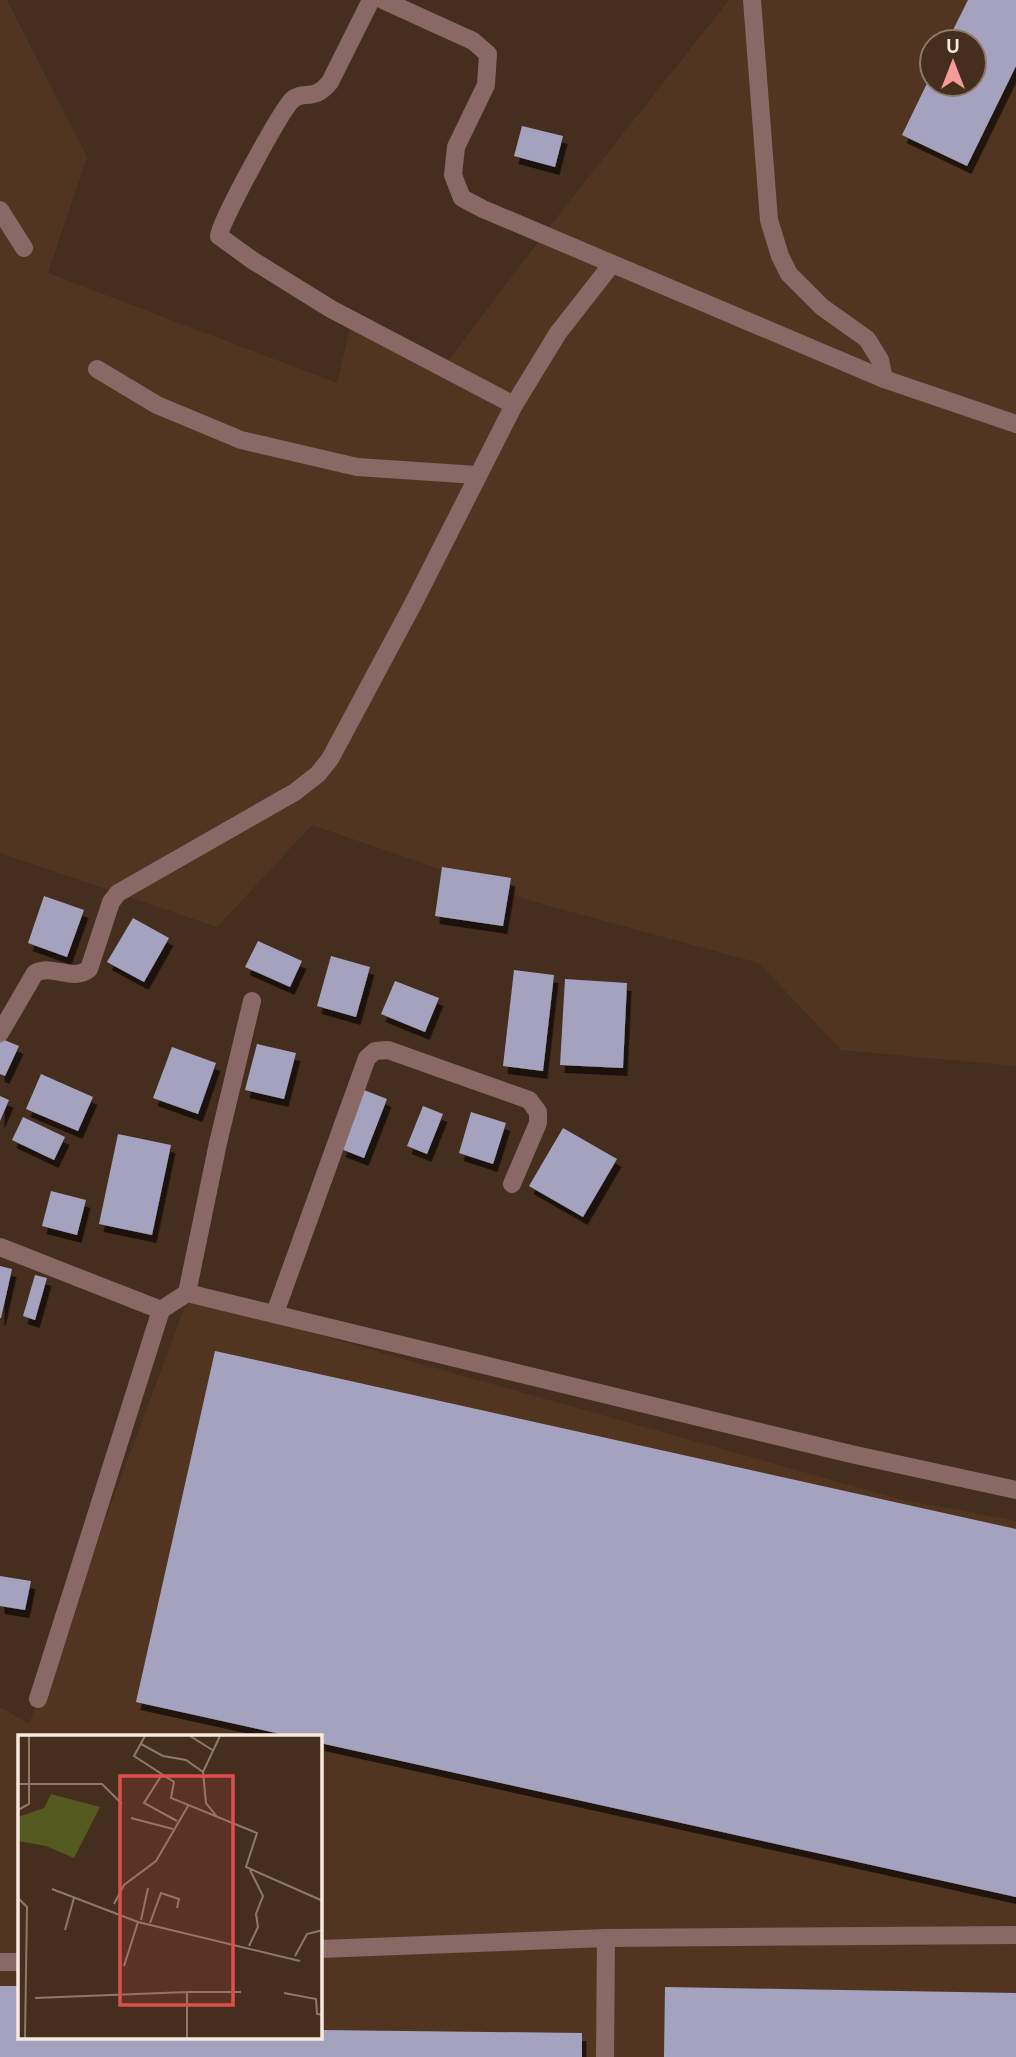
<svg xmlns="http://www.w3.org/2000/svg" width="1016" height="2057" font-family="Figtree,sans-serif">
	<style>
		.built { fill: #513520; fill-rule: evenodd }
		.building { fill: #a5a2bf; filter: url(#shadow) }
		.lines { fill: none; stroke-linecap: round; stroke-linejoin: round }
		.service { stroke: #896866; stroke-width: 18 }
		.minor { stroke: #896866; stroke-width: 18 }
		.inset-road { fill: none; stroke: #8d796b; stroke-width: 2 }
		.view { fill: #dd4f4d; fill-opacity: 0.15; stroke: #dd4f4d; stroke-width: 3.5 }
		.inset-edge { fill: none; stroke: #f8e9df; stroke-width: 3.5 }
	</style>
	<defs>
		<filter id="shadow"><feDropShadow dx="4.5" dy="8" stdDeviation="0" flood-color="#0009"/></filter>
	</defs>
	<rect width="100%" height="100%" fill="#452e1e"/>
	<g class="built">
		<path d="M 0,0 L 7,0 L 87,157 L 48,273 L 337,383 L 354,311 L 442,369 L 561,212 L 729,0 L 1016,0 L 1016,1066 L 841,1050 L 759,963 L 535,902 L 312,825 L 217,927 L 0,853 ZM 932,42 L 974,42 L 974,84 L 932,84 Z"/>
		<path d="M 188,1298 L 899,1499 L 1016,1521 L 1016,2057 L 0,2057 L 0,1707 L 29,1724 ZM 19,1737 L 320,1737 L 320,2038 L 19,2038 Z"/>
	</g>
	<g class="building">
		<polygon points="968,0 1016,0 1016,66 967,166 902,135 932,73 932,84 974,84 974,42 947,42"/>
		<polygon points="522,126 563,136 555,167 514,156"/>
		<polygon points="442,867 511,878 503,926 435,916"/>
		<polygon points="44,896 84,910 67,957 28,943"/>
		<polygon points="133,918 169,938 144,982 107,962"/>
		<polygon points="258,941 302,961 290,987 245,967"/>
		<polygon points="331,956 370,967 356,1017 317,1006"/>
		<polygon points="514,970 554,975 543,1071 503,1066"/>
		<polygon points="565,979 627,983 623,1068 560,1065"/>
		<polygon points="395,981 439,998 425,1032 381,1014"/>
		<polygon points="2,1039 19,1046 5,1076 0,1074 0,1043"/>
		<polygon points="257,1044 296,1053 284,1099 245,1090"/>
		<polygon points="172,1047 216,1063 198,1114 153,1098"/>
		<polygon points="41,1074 93,1097 78,1131 26,1109"/>
		<polygon points="364,1090 387,1099 364,1158 341,1149"/>
		<polygon points="0,1096 9,1100 0,1121"/>
		<polygon points="423,1106 443,1114 427,1154 407,1146"/>
		<polygon points="471,1112 506,1123 493,1164 459,1153"/>
		<polygon points="23,1117 65,1137 54,1160 12,1140"/>
		<polygon points="563,1128 617,1159 583,1217 529,1186"/>
		<polygon points="118,1134 171,1145 152,1235 99,1224"/>
		<polygon points="51,1191 86,1200 77,1235 42,1226"/>
		<polygon points="0,1266 12,1269 1,1318 0,1318"/>
		<polygon points="35,1275 47,1278 35,1320 23,1316"/>
		<polygon points="215,1351 1016,1529 1016,1897 320,1743 320,1737 294,1737 136,1702"/>
		<polygon points="0,1576 31,1581 25,1610 0,1606"/>
		<polygon points="0,1986 19,1986 19,2038 320,2038 320,2030 582,2033 582,2057 0,2057"/>
		<polygon points="665,1987 1016,1993 1016,2057 664,2057"/>
	</g>
	<g class="lines">
		<g class="service">
			<polyline points="0,210 24,248"/>
			<polyline points="606,1938 1016,1935"/>
			<polyline points="320,1949 606,1938 605,2057"/>
			<polyline points="0,1962 19,1962"/>
		</g>
		<g class="minor">
			<path d="M 371,0 L 330,82 C 313,103 304,89 292,100 C 281,111 220,222 219,236 L 252,260 L 331,309 L 514,405"/>
			<polyline points="383,0 473,41 488,54 486,85 456,147 453,175 462,198 483,209 884,379 1016,424"/>
			<polyline points="752,0 769,220 780,256 789,274 822,307 867,339 880,360 884,379"/>
			<polyline points="97,369 157,405 241,440 357,467 477,475"/>
			<path d="M 0,1033 L 35,973 C 53,964 73,982 89,969 L 111,902 L 118,893 L 295,792 L 318,774 L 330,759 L 413,604 L 514,405 L 558,333 L 612,264"/>
			<polyline points="0,1247 161,1310 187,1293 851,1454 1016,1490"/>
			<polyline points="187,1293 218,1143 252,1001"/>
			<polyline points="275,1313 367,1058 375,1051 388,1050 529,1100 538,1112 538,1123 512,1184"/>
			<polyline points="38,1699 161,1310"/>
		</g>
	</g>
	<g transform="translate(18 1735)">
		<rect width="304" height="304" fill="#452e1e"/>
		<path d="M 33,59 L 82,72 L 56,123 L 28,111 L 0,106 L 0,82 L 26,73 Z" fill="#54591f"/>
		<path class="inset-road" d="M 127,1 L 116,21 L 156,47 L 153,63 L 239,98 L 228,132 L 305,166M 172,1 L 196,16M 123,9 L 145,21 L 168,25 L 185,37M 143,41 L 126,68 L 159,86M 0,49 L 84,49 L 104,69M 0,75 L 11,69 L 11,1M 113,83 L 155,94M 200,83 L 188,68 L 185,37 L 202,1M 34,154 L 120,187 L 282,226M 0,163 L 9,172 L 7,303M 96,169 L 106,150 L 138,126 L 170,71M 123,185 L 130,153M 132,188 L 143,158 L 161,164 L 159,173M 47,195 L 56,163M 231,211 L 240,192 L 238,179 L 245,161 L 232,135M 277,221 L 289,199 L 305,195M 106,231 L 120,187M 169,257 L 223,257M 266,258 L 298,264 L 299,279 L 305,280M 17,263 L 169,257 L 169,303"/>
		<path class="view" d="M 102,41 L 215,41 L 215,270 L 102,270 Z"/>
		<rect width="304" height="304" class="inset-edge"/>
	</g>
	<g transform="translate(953 63)"><circle r="33" fill="#452e1e" stroke="#8d796b" stroke-width="2"/>
	<path d="M0-5L12 26L0 18L-12 26Z" fill="#f59b99"/>
	<text y="-10" font-size="19" font-weight="bold" text-anchor="middle" fill="#f8e9df">U</text>
	</g>
</svg>
